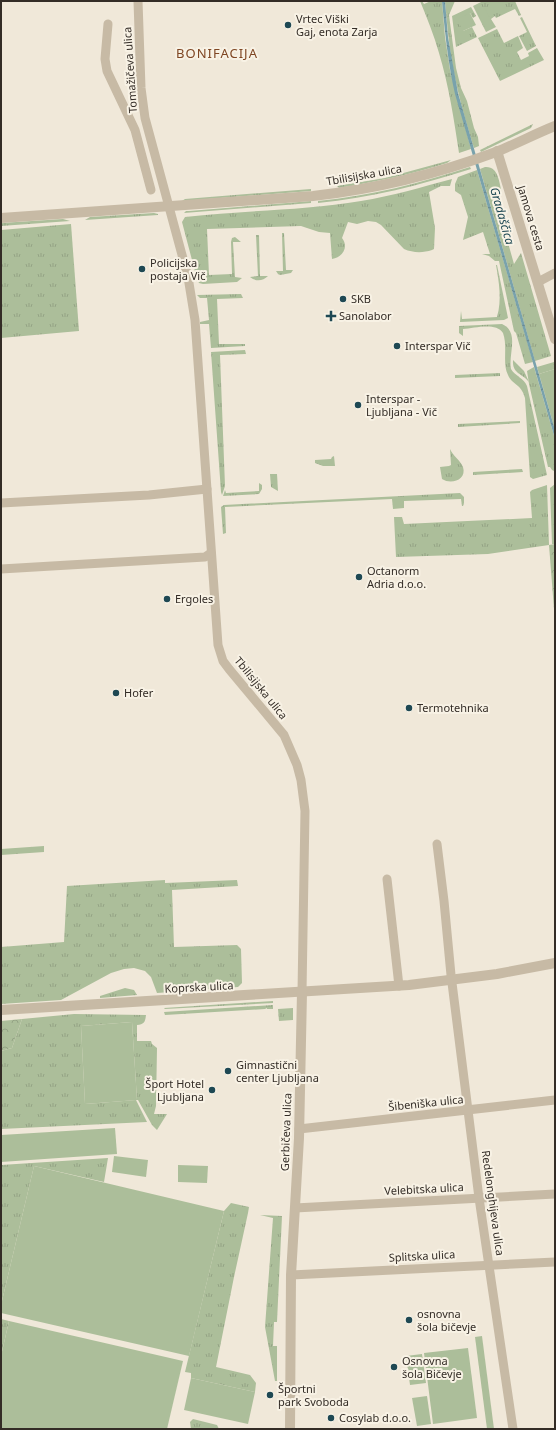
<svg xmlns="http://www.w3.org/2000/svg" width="556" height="1430" font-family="'Noto Sans',sans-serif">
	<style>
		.grass { fill: url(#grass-tufts) }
		.forest { fill: url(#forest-crowns) }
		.green { fill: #acbe9a }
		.water { fill: url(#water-ripples) }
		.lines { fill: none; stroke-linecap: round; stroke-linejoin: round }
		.minor { stroke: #c7baa5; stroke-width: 9 }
		.tertiary { stroke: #c7baa5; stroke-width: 10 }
		.poi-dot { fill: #1e4853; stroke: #f8f2e5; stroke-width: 1.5 }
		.labels { text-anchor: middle; stroke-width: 4; stroke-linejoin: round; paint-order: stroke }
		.poi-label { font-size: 11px; fill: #332c26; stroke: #f8f2e5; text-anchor: start }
		.street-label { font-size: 11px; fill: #332c26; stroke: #f8f2e5 }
		.water-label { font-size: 12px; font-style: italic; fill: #1e4853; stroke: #f8f2e5 }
		.quarter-label { font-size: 13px; letter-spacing: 1px; fill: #7f4623; stroke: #f8f2e5 }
	</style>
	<defs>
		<pattern id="grass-tufts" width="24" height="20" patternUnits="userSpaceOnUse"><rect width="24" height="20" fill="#acbe9a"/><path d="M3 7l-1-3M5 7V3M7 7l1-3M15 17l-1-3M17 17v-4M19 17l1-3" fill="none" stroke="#94a385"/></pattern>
		<pattern id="forest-crowns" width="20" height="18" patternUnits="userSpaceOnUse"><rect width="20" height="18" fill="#acbe9a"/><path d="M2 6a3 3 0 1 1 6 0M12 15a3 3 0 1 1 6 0" fill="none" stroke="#94a385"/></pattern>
		<pattern id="water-ripples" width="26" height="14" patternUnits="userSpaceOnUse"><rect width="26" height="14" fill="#79a2ac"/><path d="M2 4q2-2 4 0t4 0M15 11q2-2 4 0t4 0" fill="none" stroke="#64848c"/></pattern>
	</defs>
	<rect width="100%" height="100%" fill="#f0e8d9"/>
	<g class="grass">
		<path d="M 420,1 L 422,1 L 424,4 L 431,1 L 442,1 L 445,37 L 450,70 L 471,149 L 459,153 C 454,120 449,86 439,53 C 434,35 427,18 420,1 Z"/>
		<path d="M 445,1 L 455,1 L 449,15 L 456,68 L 461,88 L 467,101 L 474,128 L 478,137 L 479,146 L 474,148 C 466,122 458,95 453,68 C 449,46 447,24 445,1 Z"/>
		<polygon points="483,1 515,1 521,15 519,16 515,9 496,18 495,16 491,19 496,27 486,32 473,6"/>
		<polygon points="471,7 476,16 473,18 470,13 463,31 472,27 477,37 456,47 452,16"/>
		<polygon points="522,17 536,46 527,51 519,36 527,32 520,18"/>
		<polygon points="497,29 504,43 518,36 523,48 517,52 521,60 529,56 528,53 537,48 544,60 500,81 478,38"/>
		<polygon points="533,124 531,128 481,152 480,150"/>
		<path d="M 451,160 L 447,163 C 412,174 376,182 339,188 L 337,186 L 385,178 Z"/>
		<path d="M 470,167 L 471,169 C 421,185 370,198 318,203 L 318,201 C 370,196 421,183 470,167 Z"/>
		<path d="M 485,167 C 499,166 499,183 502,193 L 497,204 L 514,264 L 521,253 L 551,356 L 535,361 L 480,169 Z"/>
		<polygon points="477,170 533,362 525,364 516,333 514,331 499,261 495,261 489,256 482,254 490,254 483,232 463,240 468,217 461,195 455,191 455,184 458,177"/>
		<path d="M 452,179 L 450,186 L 441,186 L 429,192 L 435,228 L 434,249 L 432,250 C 423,253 413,253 404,249 L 381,225 L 376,222 L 368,221 L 357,224 L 348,222 L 342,238 C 349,247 343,257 332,259 L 330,233 L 319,232 L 301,226 L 207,229 L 209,275 L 232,274 L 231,242 L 232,238 L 235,237 L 241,242 L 233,242 L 235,277 L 242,278 L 237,282 L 203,284 L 199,283 L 197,279 L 182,222 L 185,217 C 243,210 303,211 361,201 C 392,196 422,187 452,179 Z"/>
		<polygon points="311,189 311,191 182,201 185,199"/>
		<polygon points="311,201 311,203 184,213 186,211 189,211"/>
		<polygon points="154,213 158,214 158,215 85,220 90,217"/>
		<polygon points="63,219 70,221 1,226 1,223"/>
		<polygon points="71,224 79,331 1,338 1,230"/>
		<polygon points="282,233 284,233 286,270 293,270 291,273 280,275 278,274 276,271 283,271"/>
		<path d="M 256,235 L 259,235 L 260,276 L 268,276 C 263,281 256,282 250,277 L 258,276 Z"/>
		<path d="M 496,265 L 497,265 L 508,318 L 504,320 L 460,322 L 461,311 L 462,319 L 497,317 C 502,300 499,282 496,265 Z"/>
		<polygon points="241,294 243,298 217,299 219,344 245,344 245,346 211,348 209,324 200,324 200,322 209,320 207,298 200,298 197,295"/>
		<path d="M 502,324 C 520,332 508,354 511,369 C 515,376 524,378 527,386 L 547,475 L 533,479 L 530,477 L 525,398 C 521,383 512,385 508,375 C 502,363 508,347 503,333 C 496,322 475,328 463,329 L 463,336 L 459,333 L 459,326 Z"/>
		<polygon points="245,350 246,354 220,355 225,486 222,495 221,492 211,352"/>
		<path d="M 513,360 L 524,371 L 529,382 C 522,373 512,374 513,360 Z"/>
		<polygon points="554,362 555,369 539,374 537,367"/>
		<polygon points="534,367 555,439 554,471 552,470 550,467 548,467 529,384 527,371"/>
		<polygon points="500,373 500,376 455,378 455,375"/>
		<polygon points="520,421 520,423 458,427 458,424"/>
		<path d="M 450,449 C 453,456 460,460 463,467 C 467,480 451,485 442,479 L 440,467 L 449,466 L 451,465 Z"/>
		<polygon points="334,456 335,466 323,466 315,463 315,460 331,459 332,457"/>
		<polygon points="522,469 523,472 473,475 473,472"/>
		<polygon points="270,474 277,474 278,491 271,487"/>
		<polygon points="259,483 262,485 262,489 259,494 223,496 225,490 226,493 259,491"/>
		<polygon points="555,484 555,544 552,544 550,488"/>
		<polygon points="547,485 549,545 488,554 396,557 394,517 402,517 404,524 532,518 530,492 532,490"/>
		<polygon points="460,493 464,497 464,503 463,506 462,506 461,499 404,501 404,508 393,509 392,499 225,507 226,533 223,534 221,507 224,505"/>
		<polygon points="44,846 44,852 1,855 1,849"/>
		<polygon points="165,880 165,883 237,880 238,886 172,890 174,947 237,945 241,949 242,983 238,987 157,993 151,977 145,971 134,968 124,969 111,973 61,1000 1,1004 1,947 64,942 67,886"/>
		<polygon points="125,988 134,990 137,995 100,998 100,996"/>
		<polygon points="273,1001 273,1003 165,1009 164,1008"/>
		<polygon points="273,1005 273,1009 267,1009 267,1008 265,1009 165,1015 164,1012"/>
		<polygon points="293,1008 293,1020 279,1021 278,1009"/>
		<path d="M 74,1014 L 146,1015 C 145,1023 144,1024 137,1025 L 137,1041 L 151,1041 L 152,1044 L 157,1048 L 156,1106 L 154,1114 L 167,1114 L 157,1130 L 152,1125 L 138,1100 L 137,1100 L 132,1022 L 81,1026 L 85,1104 L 136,1100 L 147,1122 L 1,1129 L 1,1051 L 12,1048 L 22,1019 Z"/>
		<polygon points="108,1158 104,1182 34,1166 1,1305 1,1165"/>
		<polygon points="231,1203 249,1207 248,1213 234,1277 216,1367 250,1375 256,1383 255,1392 191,1378 191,1373 185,1372 224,1211"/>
		<polygon points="260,1215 282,1216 277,1322 274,1322 273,1346 277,1346 277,1381 275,1381 265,1327 273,1218"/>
		<polygon points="1,1319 9,1321 1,1356"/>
		<polygon points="193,1419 217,1425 219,1429 191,1429 190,1422"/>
	</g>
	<g class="forest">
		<polygon points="555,544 555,622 549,545"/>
		<polygon points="22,1019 12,1048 1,1051 1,1021"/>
	</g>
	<g class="green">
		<polygon points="484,7 494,26 486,30 477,11"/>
		<polygon points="470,13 476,25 463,31 457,19"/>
		<polygon points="555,369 555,430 539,374"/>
		<polygon points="132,1022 137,1100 85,1104 81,1026"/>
		<polygon points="115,1128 117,1154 1,1162 1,1135"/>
		<polygon points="114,1156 148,1160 146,1177 112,1172"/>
		<polygon points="178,1165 208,1166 207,1183 178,1182"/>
		<polygon points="34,1166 224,1211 189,1356 1,1313 1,1305"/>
		<polygon points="9,1321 183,1361 167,1429 1,1429 1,1356"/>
		<polygon points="482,1336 494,1429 487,1429 475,1337"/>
		<polygon points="468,1348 477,1418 433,1424 424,1353"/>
		<polygon points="422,1354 426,1383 410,1385 406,1356"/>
		<polygon points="191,1378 255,1392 248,1424 184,1410"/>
		<polygon points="427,1396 431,1424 417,1426 412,1398"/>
	</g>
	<path class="water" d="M 442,1 L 445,1 L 448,37 L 458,93 L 555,430 L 555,439 L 455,94 C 448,63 445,33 442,1 Z"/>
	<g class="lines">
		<g class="minor">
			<polyline points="138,1 141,88 145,118 188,277 195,320 218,645 223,661 229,669 284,735 297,765 301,780 305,811 302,992"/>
			<polyline points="108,24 105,59 107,71 135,130 151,190"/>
			<polyline points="538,282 555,273"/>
			<polyline points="1,503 149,495 207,489"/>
			<polyline points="1,569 205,557 211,553"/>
			<polyline points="437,844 444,901 451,975 479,1198 513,1429"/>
			<polyline points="387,879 399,986"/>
			<polyline points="299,1129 555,1100"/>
			<polyline points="295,1208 555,1194"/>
			<polyline points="291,1275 555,1262"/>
		</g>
		<g class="tertiary">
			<polyline points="497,151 555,339"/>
			<path d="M 1,218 L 313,196 C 376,189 437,174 496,152 C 516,144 535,134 555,126"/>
			<polyline points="1,1010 409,985 497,974 555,963"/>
			<polyline points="290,1429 291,1275 299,1138 302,992"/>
		</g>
	</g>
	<g class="poi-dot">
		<circle cx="288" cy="25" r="4"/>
		<circle cx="142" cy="269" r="4"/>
		<circle cx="343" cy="299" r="4"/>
		<path d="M329 310h4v4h4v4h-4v4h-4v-4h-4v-4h4z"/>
		<circle cx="397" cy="346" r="4"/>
		<circle cx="358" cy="405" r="4"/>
		<circle cx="359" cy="577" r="4"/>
		<circle cx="167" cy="599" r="4"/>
		<circle cx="116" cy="693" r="4"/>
		<circle cx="409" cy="708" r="4"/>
		<circle cx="228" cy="1071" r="4"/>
		<circle cx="212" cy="1090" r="4"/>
		<circle cx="409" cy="1320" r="4"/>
		<circle cx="394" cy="1367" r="4"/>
		<circle cx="270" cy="1395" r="4"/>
		<circle cx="331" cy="1418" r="4"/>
	</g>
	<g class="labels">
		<g class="poi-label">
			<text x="296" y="23">Vrtec Viški<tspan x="296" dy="13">Gaj, enota Zarja</tspan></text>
			<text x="150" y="267">Policijska<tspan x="150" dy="13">postaja Vič</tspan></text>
			<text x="351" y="303">SKB</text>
			<text x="339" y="320">Sanolabor</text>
			<text x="405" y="350">Interspar Vič</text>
			<text x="366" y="403">Interspar -<tspan x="366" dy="13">Ljubljana - Vič</tspan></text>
			<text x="367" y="575">Octanorm<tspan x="367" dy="13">Adria d.o.o.</tspan></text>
			<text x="175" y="603">Ergoles</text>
			<text x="124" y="697">Hofer</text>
			<text x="417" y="712">Termotehnika</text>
			<text x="236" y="1069">Gimnastični<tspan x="236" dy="13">center Ljubljana</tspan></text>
			<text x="204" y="1088" text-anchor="end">Šport Hotel<tspan x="204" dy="13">Ljubljana</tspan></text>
			<text x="417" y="1318">osnovna<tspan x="417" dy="13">šola bičevje</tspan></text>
			<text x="402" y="1365">Osnovna<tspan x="402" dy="13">šola Bičevje</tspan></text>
			<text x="278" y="1393">Športni<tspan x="278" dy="13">park Svoboda</tspan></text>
			<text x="339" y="1422">Cosylab d.o.o.</text>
		</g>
		<g class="street-label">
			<text transform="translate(130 70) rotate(-94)" y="4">Tomažičeva ulica</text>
			<text transform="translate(364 175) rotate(-10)" y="4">Tbilisijska ulica</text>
			<text transform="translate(531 218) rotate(73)" y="4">Jamova cesta</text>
			<text transform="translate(261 688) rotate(51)" y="4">Tbilisijska ulica</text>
			<text transform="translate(199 987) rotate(-3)" y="4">Koprska ulica</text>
			<text transform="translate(426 1103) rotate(-6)" y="4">Šibeniška ulica</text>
			<text transform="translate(286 1132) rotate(-88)" y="4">Gerbičeva ulica</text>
			<text transform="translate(424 1189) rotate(-3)" y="4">Velebitska ulica</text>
			<text transform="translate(493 1203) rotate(82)" y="4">Redelonghijeva ulica</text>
			<text transform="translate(422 1256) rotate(-3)" y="4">Splitska ulica</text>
		</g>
		<g class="water-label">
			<text transform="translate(502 216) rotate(74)" y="4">Gradaščica</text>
		</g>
		<g class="quarter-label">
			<text x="217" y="58">BONIFACIJA</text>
		</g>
	</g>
	<rect width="556" height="1430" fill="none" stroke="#332c26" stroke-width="4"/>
</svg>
